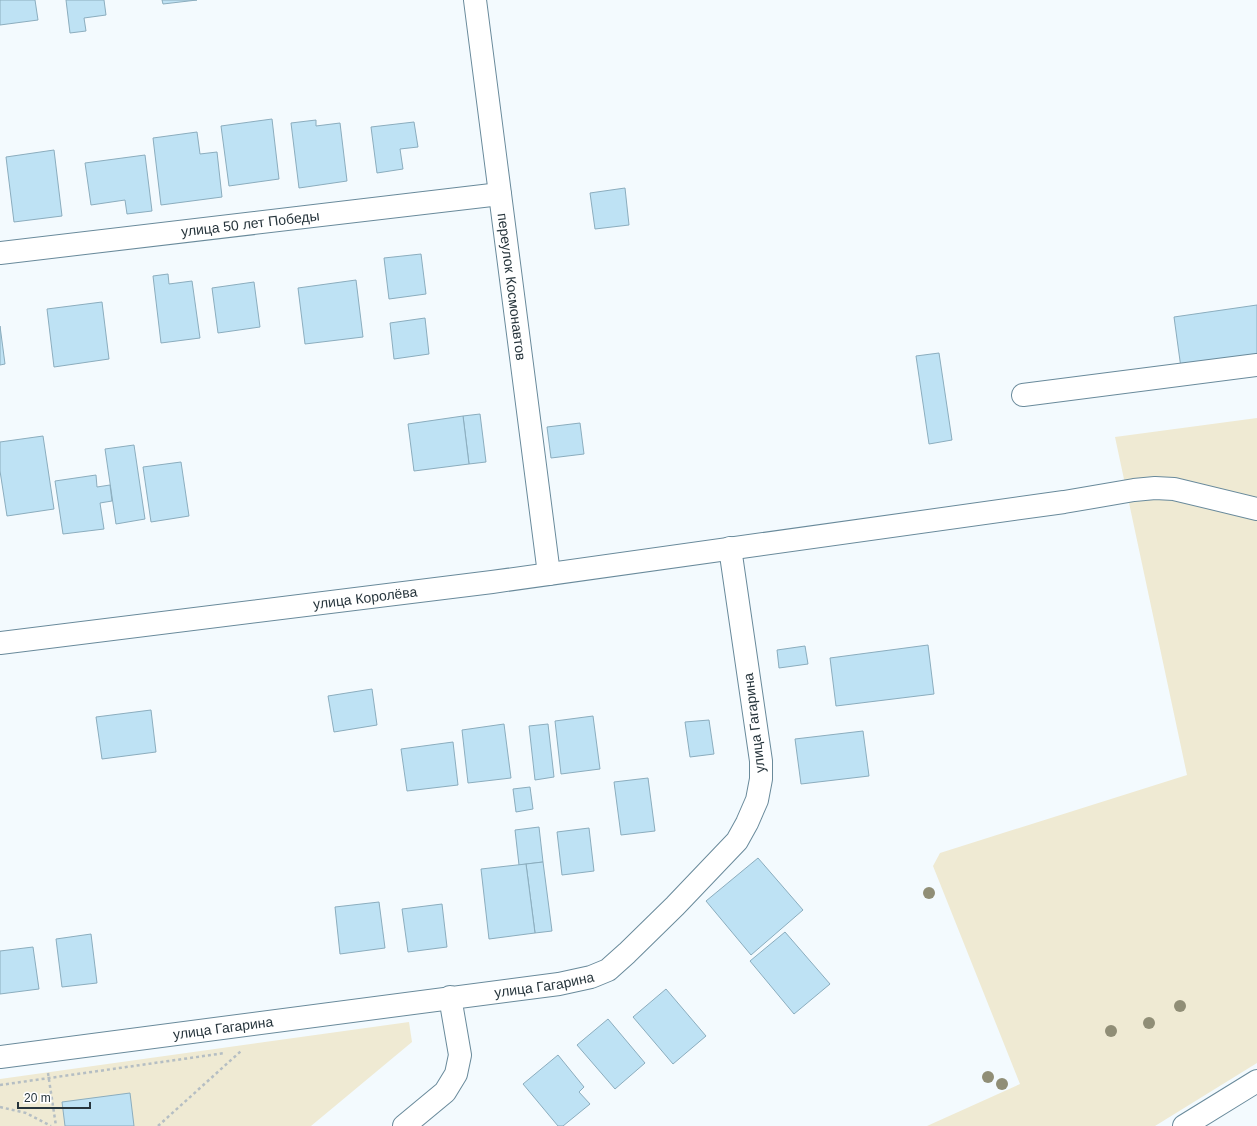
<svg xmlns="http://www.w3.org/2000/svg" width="1257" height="1126" font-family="Arial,sans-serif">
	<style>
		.green { fill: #efead3 }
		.building { fill: #bee2f4; stroke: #8badbe }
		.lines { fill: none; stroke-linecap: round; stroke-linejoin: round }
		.minor-casing { stroke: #698a9b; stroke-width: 24 }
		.path { stroke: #b5bec3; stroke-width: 2.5; stroke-dasharray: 3 3; stroke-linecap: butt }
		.minor { stroke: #fff; stroke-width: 22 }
		.tree { fill: #908e76 }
		.labels { text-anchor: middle; stroke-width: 3.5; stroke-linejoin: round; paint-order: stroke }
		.street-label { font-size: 14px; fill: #27353c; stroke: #fff }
	</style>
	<rect width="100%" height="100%" fill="#f3fafe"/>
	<g class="green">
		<polygon points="1257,418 1257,1063 1155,1126 927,1126 1020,1084 933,866 940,853 1187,775 1115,437"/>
		<polygon points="409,1022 412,1042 311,1126 0,1126 0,1079"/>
	</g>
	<g class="building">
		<polygon points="0,0 35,0 38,20 0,25"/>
		<polygon points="66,0 104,0 106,15 84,18 86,31 70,33"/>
		<polygon points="162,0 197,0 163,4"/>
		<polygon points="272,119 279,179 229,186 221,126"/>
		<polygon points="316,120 316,126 340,123 347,181 299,188 291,123"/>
		<polygon points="414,122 418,147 400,149 403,169 377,173 371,127"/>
		<polygon points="197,132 200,154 217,152 222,197 161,205 153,138"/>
		<polygon points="54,150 62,216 14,222 6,157"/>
		<polygon points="145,155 152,211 127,214 125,200 91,205 85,163"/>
		<polygon points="625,188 629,225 595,229 590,193"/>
		<polygon points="421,254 426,294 389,299 384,258"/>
		<polygon points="168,274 169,284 192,281 200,338 161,343 153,276"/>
		<polygon points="356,280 363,337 305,344 298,288"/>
		<polygon points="254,282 260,327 218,333 212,288"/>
		<polygon points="102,302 109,359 54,367 47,309"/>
		<polygon points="1257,305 1257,357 1181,368 1174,317"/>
		<polygon points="425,318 429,354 394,359 390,323"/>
		<polygon points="0,326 5,364 0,365"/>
		<polygon points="939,353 952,440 929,444 916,356"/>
		<polygon points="480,414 486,462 469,464 463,416"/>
		<polygon points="463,416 469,464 414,471 408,424"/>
		<polygon points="580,423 584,454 551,458 547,427"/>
		<polygon points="43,436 54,509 7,516 0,471 0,442"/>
		<polygon points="134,445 145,519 116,524 105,449"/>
		<polygon points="181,462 189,516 151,522 143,467"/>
		<polygon points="96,475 97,487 110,485 112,501 100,503 104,529 63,534 55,481"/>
		<polygon points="928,645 934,694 836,706 830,658"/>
		<polygon points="805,646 808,664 779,668 777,650"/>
		<polygon points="372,689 377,725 334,732 328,696"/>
		<polygon points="151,710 156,752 102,759 96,717"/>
		<polygon points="593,716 600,769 561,774 555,721"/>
		<polygon points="709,720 714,754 690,757 685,722"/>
		<polygon points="504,724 511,778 468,783 462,730"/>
		<polygon points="548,724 554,777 535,780 529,726"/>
		<polygon points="863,731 869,776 801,784 795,739"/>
		<polygon points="453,742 458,785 407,791 401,749"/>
		<polygon points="648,778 655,831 621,835 614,782"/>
		<polygon points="530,787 533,809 516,812 513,789"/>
		<polygon points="539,827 543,862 519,865 515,830"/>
		<polygon points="589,828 594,871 562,875 557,832"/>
		<polygon points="758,858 803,910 751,955 706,901"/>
		<polygon points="543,862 552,931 535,933 526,864"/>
		<polygon points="526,864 535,933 489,939 481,869"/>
		<polygon points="379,902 385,948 340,954 335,907"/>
		<polygon points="442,904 447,947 408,952 402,909"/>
		<polygon points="785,932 830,984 794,1014 750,961"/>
		<polygon points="91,934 97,983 62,987 56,939"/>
		<polygon points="33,947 39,989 0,994 0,951"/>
		<polygon points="666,989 706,1036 673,1064 633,1017"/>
		<polygon points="608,1019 645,1063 615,1089 577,1045"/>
		<polygon points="558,1055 584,1087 579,1092 590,1104 563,1126 558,1126 523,1084"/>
		<polygon points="130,1093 134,1126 65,1126 62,1102"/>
	</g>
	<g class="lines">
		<defs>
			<g id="minor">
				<path id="s1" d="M 475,0 L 549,574"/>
				<path id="s2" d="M 0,253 L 500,194"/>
				<polyline points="1023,395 1257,365"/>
				<path id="s3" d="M 0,643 L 492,582 L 1064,502 L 1134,490 L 1155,488 L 1174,489 L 1257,509"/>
				<path id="s4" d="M 0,1057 L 559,984 L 591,977 L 608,970 L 627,953 L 675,906 L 737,841 L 747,823 L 757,800 L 761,779 L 761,761 L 730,548"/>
				<polyline points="404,1126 445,1092 456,1074 460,1055 450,997"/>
				<polyline points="1184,1126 1257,1081"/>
			</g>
		</defs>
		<use href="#minor" class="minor-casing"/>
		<g class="path">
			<polyline points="48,1073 56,1126"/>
			<polyline points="0,1085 225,1053"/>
			<polyline points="0,1107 26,1113 51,1126"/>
			<polyline points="158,1126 241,1051"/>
		</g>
		<use href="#minor" class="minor"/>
	</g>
	<g class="tree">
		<circle cx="929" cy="893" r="6"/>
		<circle cx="1180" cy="1006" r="6"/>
		<circle cx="1149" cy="1023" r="6"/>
		<circle cx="1111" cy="1031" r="6"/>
		<circle cx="988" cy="1077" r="6"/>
		<circle cx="1002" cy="1084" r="6"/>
	</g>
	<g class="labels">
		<g class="street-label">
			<text dy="5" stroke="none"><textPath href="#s2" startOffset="252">улица 50 лет Победы</textPath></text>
			<text dy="5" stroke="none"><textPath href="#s1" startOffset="289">переулок Космонавтов</textPath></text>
			<text dy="5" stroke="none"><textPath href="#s3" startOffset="368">улица Королёва</textPath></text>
			<text transform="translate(754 723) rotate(-97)" y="5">улица Гагарина</text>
			<text dy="5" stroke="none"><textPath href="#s4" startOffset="549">улица Гагарина</textPath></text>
			<text dy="5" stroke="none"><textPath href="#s4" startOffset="225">улица Гагарина</textPath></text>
		</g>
	</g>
	<path d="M18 1102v6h72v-6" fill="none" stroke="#27353c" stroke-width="2"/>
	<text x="24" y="1102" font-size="12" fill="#27353c" stroke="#ffffff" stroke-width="3" paint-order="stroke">20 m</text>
</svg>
